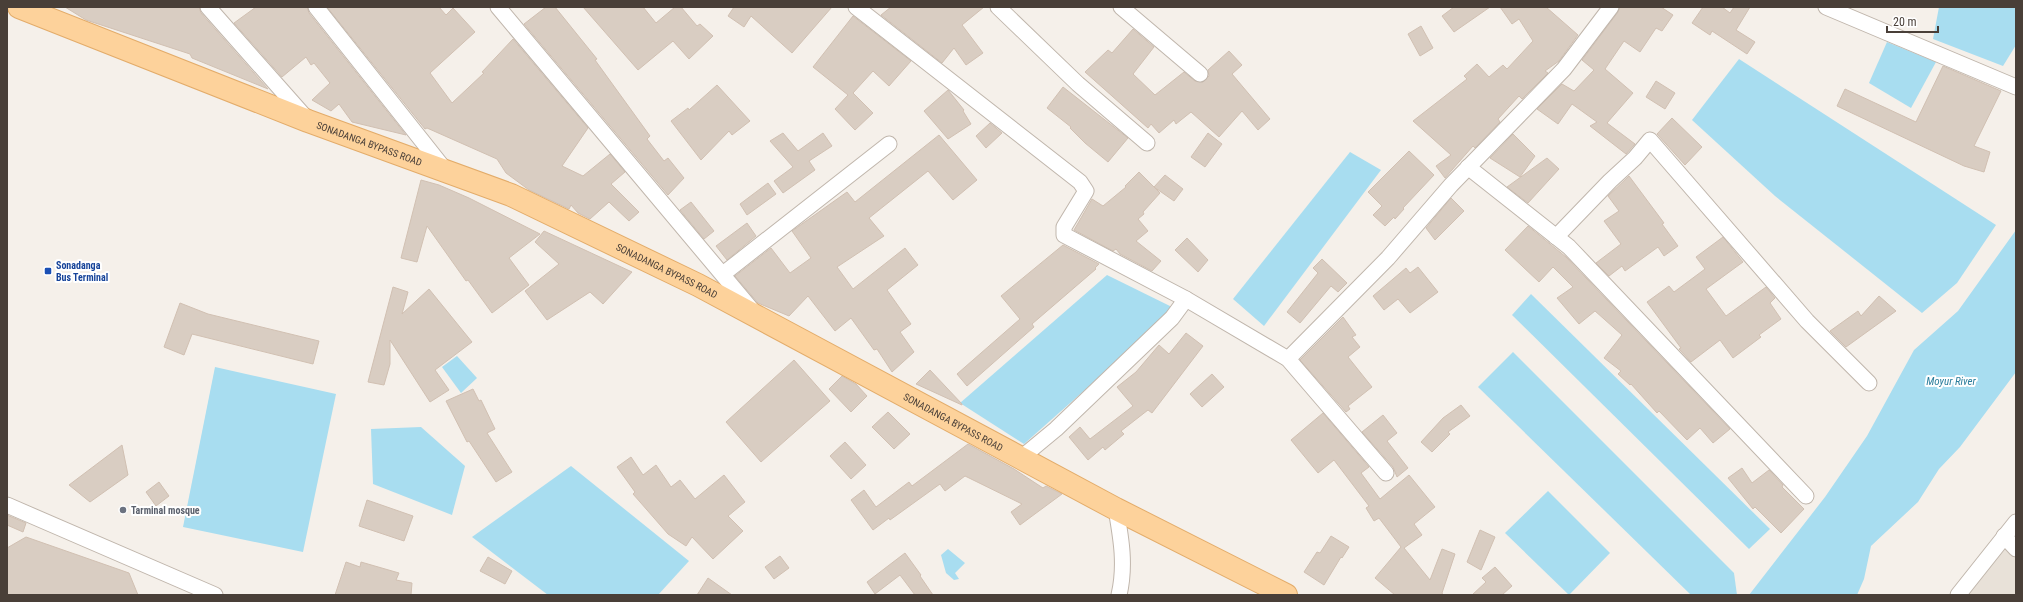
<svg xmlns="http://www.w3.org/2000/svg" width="2023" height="602" font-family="'Roboto Condensed',sans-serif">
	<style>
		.residential { fill: #e8e1d8 }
		.water { fill: #a8ddf0 }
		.building { fill: #d9cdc2; stroke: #d1c0b2 }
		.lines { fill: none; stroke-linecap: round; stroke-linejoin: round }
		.street-casing { stroke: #c0b6ac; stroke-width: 17 }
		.primary-casing { stroke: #e3ac6a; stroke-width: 24 }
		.street { stroke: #fff; stroke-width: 15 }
		.primary { stroke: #fdd29b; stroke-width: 22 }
		.transit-dot { fill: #1a4fb4; stroke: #fff; stroke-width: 1.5 }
		.worship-dot { fill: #6b7280; stroke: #fff; stroke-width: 1.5 }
		.labels { text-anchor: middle; stroke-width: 4; stroke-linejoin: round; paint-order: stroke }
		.street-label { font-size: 10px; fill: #493f38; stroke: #fff }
		.transit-label { font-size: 10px; font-weight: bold; fill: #164399; stroke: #fff; text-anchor: start }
		.worship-label { font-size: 10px; font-weight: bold; fill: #5b616d; stroke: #fff; text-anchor: start }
		.water-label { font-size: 11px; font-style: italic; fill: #2c7e9c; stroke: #fff }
	</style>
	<rect width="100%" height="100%" fill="#f5f0ea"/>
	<polygon class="residential" points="2016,526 2016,595 1958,595"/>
	<g class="water">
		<polygon points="1939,7 2016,7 2016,45 2003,66 1933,39"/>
		<polygon points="1887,42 1936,62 1911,108 1869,83"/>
		<polygon points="1739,59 1996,225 1957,283 1922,313 1775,196 1692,120"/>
		<polygon points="1350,152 1381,170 1264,326 1233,299"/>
		<polygon points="2016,230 2016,372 1960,447 1939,469 1918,502 1871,546 1864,579 1857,595 1749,595 1825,497 1867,436 1914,350 1958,311"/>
		<polygon points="1107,275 1176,309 1024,444 960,403"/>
		<polygon points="1531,294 1770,529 1749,549 1512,315"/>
		<polygon points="1513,352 1734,573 1737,595 1691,595 1478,387"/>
		<polygon points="457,356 477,378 461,393 442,367"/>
		<polygon points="215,367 336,394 303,552 183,527"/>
		<polygon points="421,427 465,466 452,515 373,484 371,429"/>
		<polygon points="571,466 689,561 658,595 548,595 472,537"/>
		<polygon points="1548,491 1610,553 1569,595 1505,533"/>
		<polygon points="948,549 965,563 955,573 959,579 954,580 946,573 941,555"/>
	</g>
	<g class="building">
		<polygon points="65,7 199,7 201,13 268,89 192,58 190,54 86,20"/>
		<polygon points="256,7 307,7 309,13 406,135 352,122 339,104 331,111 312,100 330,83 314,63 311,65 306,57 282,77 234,23"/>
		<polygon points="327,7 439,7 446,15 453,8 475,32 430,73 452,103 484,73 482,72 513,39 588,128 562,166 583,176 610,154 625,172 611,184 639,212 629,221 609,202 590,219 578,213 571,205 569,209 529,190 506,173 497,159 427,128 425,129"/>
		<polygon points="546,7 555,7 597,59 595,60 650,136 647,139 664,161 668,158 684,178 668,195 524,24"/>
		<polygon points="583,7 643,7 656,23 675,7 681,7 697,26 700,24 713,36 689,59 673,41 638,70"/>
		<polygon points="734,7 832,7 792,53 751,16 744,27 728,16"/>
		<polygon points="891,7 984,7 962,25 983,53 966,65 954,48 942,63 881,15"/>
		<polygon points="1454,7 1490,7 1454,32 1442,16"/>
		<polygon points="1500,7 1546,7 1578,35 1559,61 1545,71 1548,73 1522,99 1519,96 1498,119 1500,122 1475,148 1473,146 1445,178 1436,166 1451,155 1413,121 1467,79 1464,76 1477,64 1489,77 1503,65 1507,69 1533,41 1519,19 1512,24"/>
		<polygon points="1620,7 1661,7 1673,15 1662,31 1656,28 1640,52 1624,41 1605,69 1633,93 1607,123 1635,144 1626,154 1590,126 1597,122 1572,104 1558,124 1537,109 1562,84 1574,91 1594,70 1582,60 1618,12"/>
		<polygon points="1703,7 1722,7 1730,13 1734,7 1750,7 1736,30 1755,42 1747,54 1712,31 1710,35 1692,23"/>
		<polygon points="853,16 911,61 889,86 873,71 853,93 873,113 855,130 835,109 848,95 813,67"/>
		<polygon points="1421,26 1433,48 1420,56 1408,34"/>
		<polygon points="1133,29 1154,47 1133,74 1155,95 1184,72 1195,81 1203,82 1209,76 1208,70 1229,51 1242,65 1232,74 1270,119 1258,130 1242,111 1219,137 1191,112 1176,124 1174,120 1159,133 1151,124 1148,128 1085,72 1108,50 1112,53"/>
		<polygon points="1943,66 2001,91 1974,146 1990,152 1984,172 1964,166 1837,106 1845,89 1916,122"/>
		<polygon points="1656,81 1675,93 1665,109 1646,97"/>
		<polygon points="717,85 750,121 732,135 729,131 701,160 671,121 688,108 689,110"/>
		<polygon points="1063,87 1128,138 1108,162 1085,143 1070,128 1071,127 1047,108"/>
		<polygon points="948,90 964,110 963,111 971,124 948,139 924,111"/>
		<polygon points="1672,118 1702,147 1685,165 1657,134"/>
		<polygon points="990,123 1002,133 986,148 976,136"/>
		<polygon points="783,133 798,151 823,133 832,146 809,161 815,170 783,193 774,181 793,167 770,141"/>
		<polygon points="1208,133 1222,144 1205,167 1191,157"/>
		<polygon points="1513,134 1535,156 1520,177 1490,158"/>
		<polygon points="939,135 977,180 953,200 928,171 869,218 884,236 837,267 853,289 905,248 918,265 887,290 911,324 900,332 914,352 892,372 877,349 874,350 851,318 835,331 808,296 789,316 758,303 735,276 771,248 790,273 811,258 792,231 847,192 855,202"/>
		<polygon points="1409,151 1434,175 1403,208 1404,209 1395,219 1394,217 1385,226 1373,215 1382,206 1368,192"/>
		<polygon points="1547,158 1559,169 1528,203 1507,187"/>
		<polygon points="1139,172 1154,187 1165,175 1183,189 1174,201 1154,187 1160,193 1143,212 1144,214 1138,219 1148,231 1136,241 1161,261 1152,271 1120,254 1116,249 1113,251 1074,230 1092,199 1103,206 1126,187 1125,186"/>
		<polygon points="1629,176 1664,223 1662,224 1678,246 1664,256 1658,247 1625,271 1622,266 1609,276 1596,263 1621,244 1604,221 1619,211 1608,196"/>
		<polygon points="421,180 439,185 469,198 540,234 509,258 529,285 492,313 468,280 466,281 427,226 417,262 401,258"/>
		<polygon points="768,183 776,194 747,215 740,204"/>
		<polygon points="1451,198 1464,211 1435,240 1426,228"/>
		<polygon points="691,202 714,231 704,239 680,210"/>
		<polygon points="747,223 756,236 727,260 716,246"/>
		<polygon points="1528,226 1566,257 1730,429 1713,443 1700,428 1687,440 1659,411 1657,413 1631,384 1630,385 1618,374 1621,371 1604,358 1622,335 1595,311 1579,324 1557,298 1573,287 1553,267 1539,282 1505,250"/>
		<polygon points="544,231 632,272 603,304 590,292 547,320 525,291 559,264 535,242"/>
		<polygon points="1723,237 1743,262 1706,289 1726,316 1766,287 1775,298 1770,303 1781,319 1759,335 1761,337 1733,358 1720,340 1691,362 1679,349 1681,348 1647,302 1669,286 1674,292 1705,269 1696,257"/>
		<polygon points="1187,238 1208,260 1198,272 1175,250"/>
		<polygon points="1063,245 1099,264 1095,268 1096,269 1032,324 1034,327 967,386 957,374 1020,319 1001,296"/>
		<polygon points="1322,259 1347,283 1338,292 1331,286 1300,323 1287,312 1318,273 1313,268"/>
		<polygon points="1418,267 1438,292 1410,313 1398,299 1384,310 1373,296 1406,268 1410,273"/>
		<polygon points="393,287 408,292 402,314 429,289 472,342 435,370 449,390 430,402 390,340 390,364 384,385 368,382"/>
		<polygon points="1879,296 1896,311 1846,347 1830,331 1858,311 1861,316"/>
		<polygon points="180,303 208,314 319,341 313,364 192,334 184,355 164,347"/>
		<polygon points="1343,317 1356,335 1352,337 1360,347 1348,357 1372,387 1348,406 1350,409 1346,412 1300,360"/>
		<polygon points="1186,333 1203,346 1152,413 1148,410 1121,431 1124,434 1105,450 1103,447 1088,460 1069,437 1080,427 1090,439 1133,406 1117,387 1136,372 1159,345 1169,354"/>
		<polygon points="794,360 830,401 761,462 726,422"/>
		<polygon points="930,370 962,404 962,405 916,384"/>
		<polygon points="1212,374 1224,387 1202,407 1190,394"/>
		<polygon points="842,376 856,384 867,396 851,412 829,389"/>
		<polygon points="473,389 479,401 481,400 495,429 487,433 512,472 496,482 469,441 467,442 446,401"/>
		<polygon points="1461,405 1470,416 1448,432 1450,434 1432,452 1421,442 1443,418"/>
		<polygon points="888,412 910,434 894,449 872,427"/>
		<polygon points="1323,413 1369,467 1361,473 1380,499 1409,475 1435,507 1414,524 1422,535 1404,548 1430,580 1442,549 1455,554 1442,593 1443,595 1395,595 1375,578 1401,547 1379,518 1374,521 1366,508 1369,506 1334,460 1318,473 1291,440"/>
		<polygon points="1383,415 1397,433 1387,441 1408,468 1397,477 1393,467 1362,432"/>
		<polygon points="845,442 866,465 851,479 830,456"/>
		<polygon points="968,444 1014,469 1043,488 1046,486 1062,494 1020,525 1011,512 1022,504 965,476 945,491 940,484 890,520 889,518 873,530 851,500 864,490 876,507 909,482 912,486"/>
		<polygon points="122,445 128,475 90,502 69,485"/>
		<polygon points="631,457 643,475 656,465 671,487 680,480 695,499 724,475 745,502 728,516 743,531 713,559 692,537 686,546 668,534 633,494 635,492 617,467"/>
		<polygon points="1742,468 1752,483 1769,470 1783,485 1782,487 1804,509 1781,533 1755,507 1753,509 1728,478"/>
		<polygon points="159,482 169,496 156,506 146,492"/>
		<polygon points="367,500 413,516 404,541 359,526"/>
		<polygon points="7,515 26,523 23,532 7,525"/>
		<polygon points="1480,530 1495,537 1481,570 1467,562"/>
		<polygon points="1331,536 1349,547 1342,558 1341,557 1324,585 1304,572 1317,552 1320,553"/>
		<polygon points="26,537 129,573 138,595 7,595 7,548"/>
		<polygon points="905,553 921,575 920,576 933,595 915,595 900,575 875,594 867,582"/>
		<polygon points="780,556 789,568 774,579 765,567"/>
		<polygon points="488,557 512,571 505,584 480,571"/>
		<polygon points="346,562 360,567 361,562 399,573 396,580 412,583 411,595 335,595"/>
		<polygon points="1495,567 1512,586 1502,595 1472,595 1486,582 1482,578"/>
		<polygon points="708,578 732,595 697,595"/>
	</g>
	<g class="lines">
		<defs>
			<g id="street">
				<polyline points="208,7 307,119"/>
				<polyline points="316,7 446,171"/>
				<polyline points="498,7 753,311"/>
				<polyline points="856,7 1080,182 1086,191 1064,227 1064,235 1186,299 1288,359 1386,473"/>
				<polyline points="998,7 1078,84 1147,143"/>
				<polyline points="1121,7 1200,74"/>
				<polyline points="1826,7 2016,87"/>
				<polyline points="1468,167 1569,247 1806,496"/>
				<polyline points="1556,237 1610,181 1635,158 1650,140 1807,321 1869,383"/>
				<polyline points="723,274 889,144"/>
				<polyline points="1288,359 1388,258 1451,185 1564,69 1611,7"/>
				<polyline points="1021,458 1056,429 1172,318 1186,299"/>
				<polyline points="7,505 215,595"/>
				<path d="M 1116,509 C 1121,538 1126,565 1119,595"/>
				<polyline points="2004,536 2016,549"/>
				<polyline points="1958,595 2016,522"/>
			</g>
			<g id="primary">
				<path id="s1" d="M 19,7 L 308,121 L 511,195 L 698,285 L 1116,509 L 1286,595"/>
			</g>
		</defs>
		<use href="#street" class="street-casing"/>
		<use href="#primary" class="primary-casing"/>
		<use href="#street" class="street"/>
		<use href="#primary" class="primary"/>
	</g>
	<rect class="transit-dot" x="44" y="267" width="8" height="8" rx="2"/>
	<circle class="worship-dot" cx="123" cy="510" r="4"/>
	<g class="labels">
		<g class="street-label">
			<text dy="4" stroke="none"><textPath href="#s1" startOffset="376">SONADANGA BYPASS ROAD</textPath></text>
			<text dy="4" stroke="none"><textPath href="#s1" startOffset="700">SONADANGA BYPASS ROAD</textPath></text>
			<text dy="4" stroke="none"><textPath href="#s1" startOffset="1024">SONADANGA BYPASS ROAD</textPath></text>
		</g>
		<g class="transit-label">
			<text x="56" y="269">Sonadanga<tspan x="56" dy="12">Bus Terminal</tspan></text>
		</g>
		<g class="worship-label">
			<text x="131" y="514">Tarminal mosque</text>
		</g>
		<g class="water-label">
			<text x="1951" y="385">Moyur River</text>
		</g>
	</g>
	<rect width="2023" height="602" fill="none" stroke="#493f38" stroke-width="16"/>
	<path d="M1887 26v6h51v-6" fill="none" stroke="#493f38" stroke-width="2"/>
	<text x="1893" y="26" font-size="12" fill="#493f38" stroke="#ffffff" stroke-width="3" paint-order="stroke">20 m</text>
</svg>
